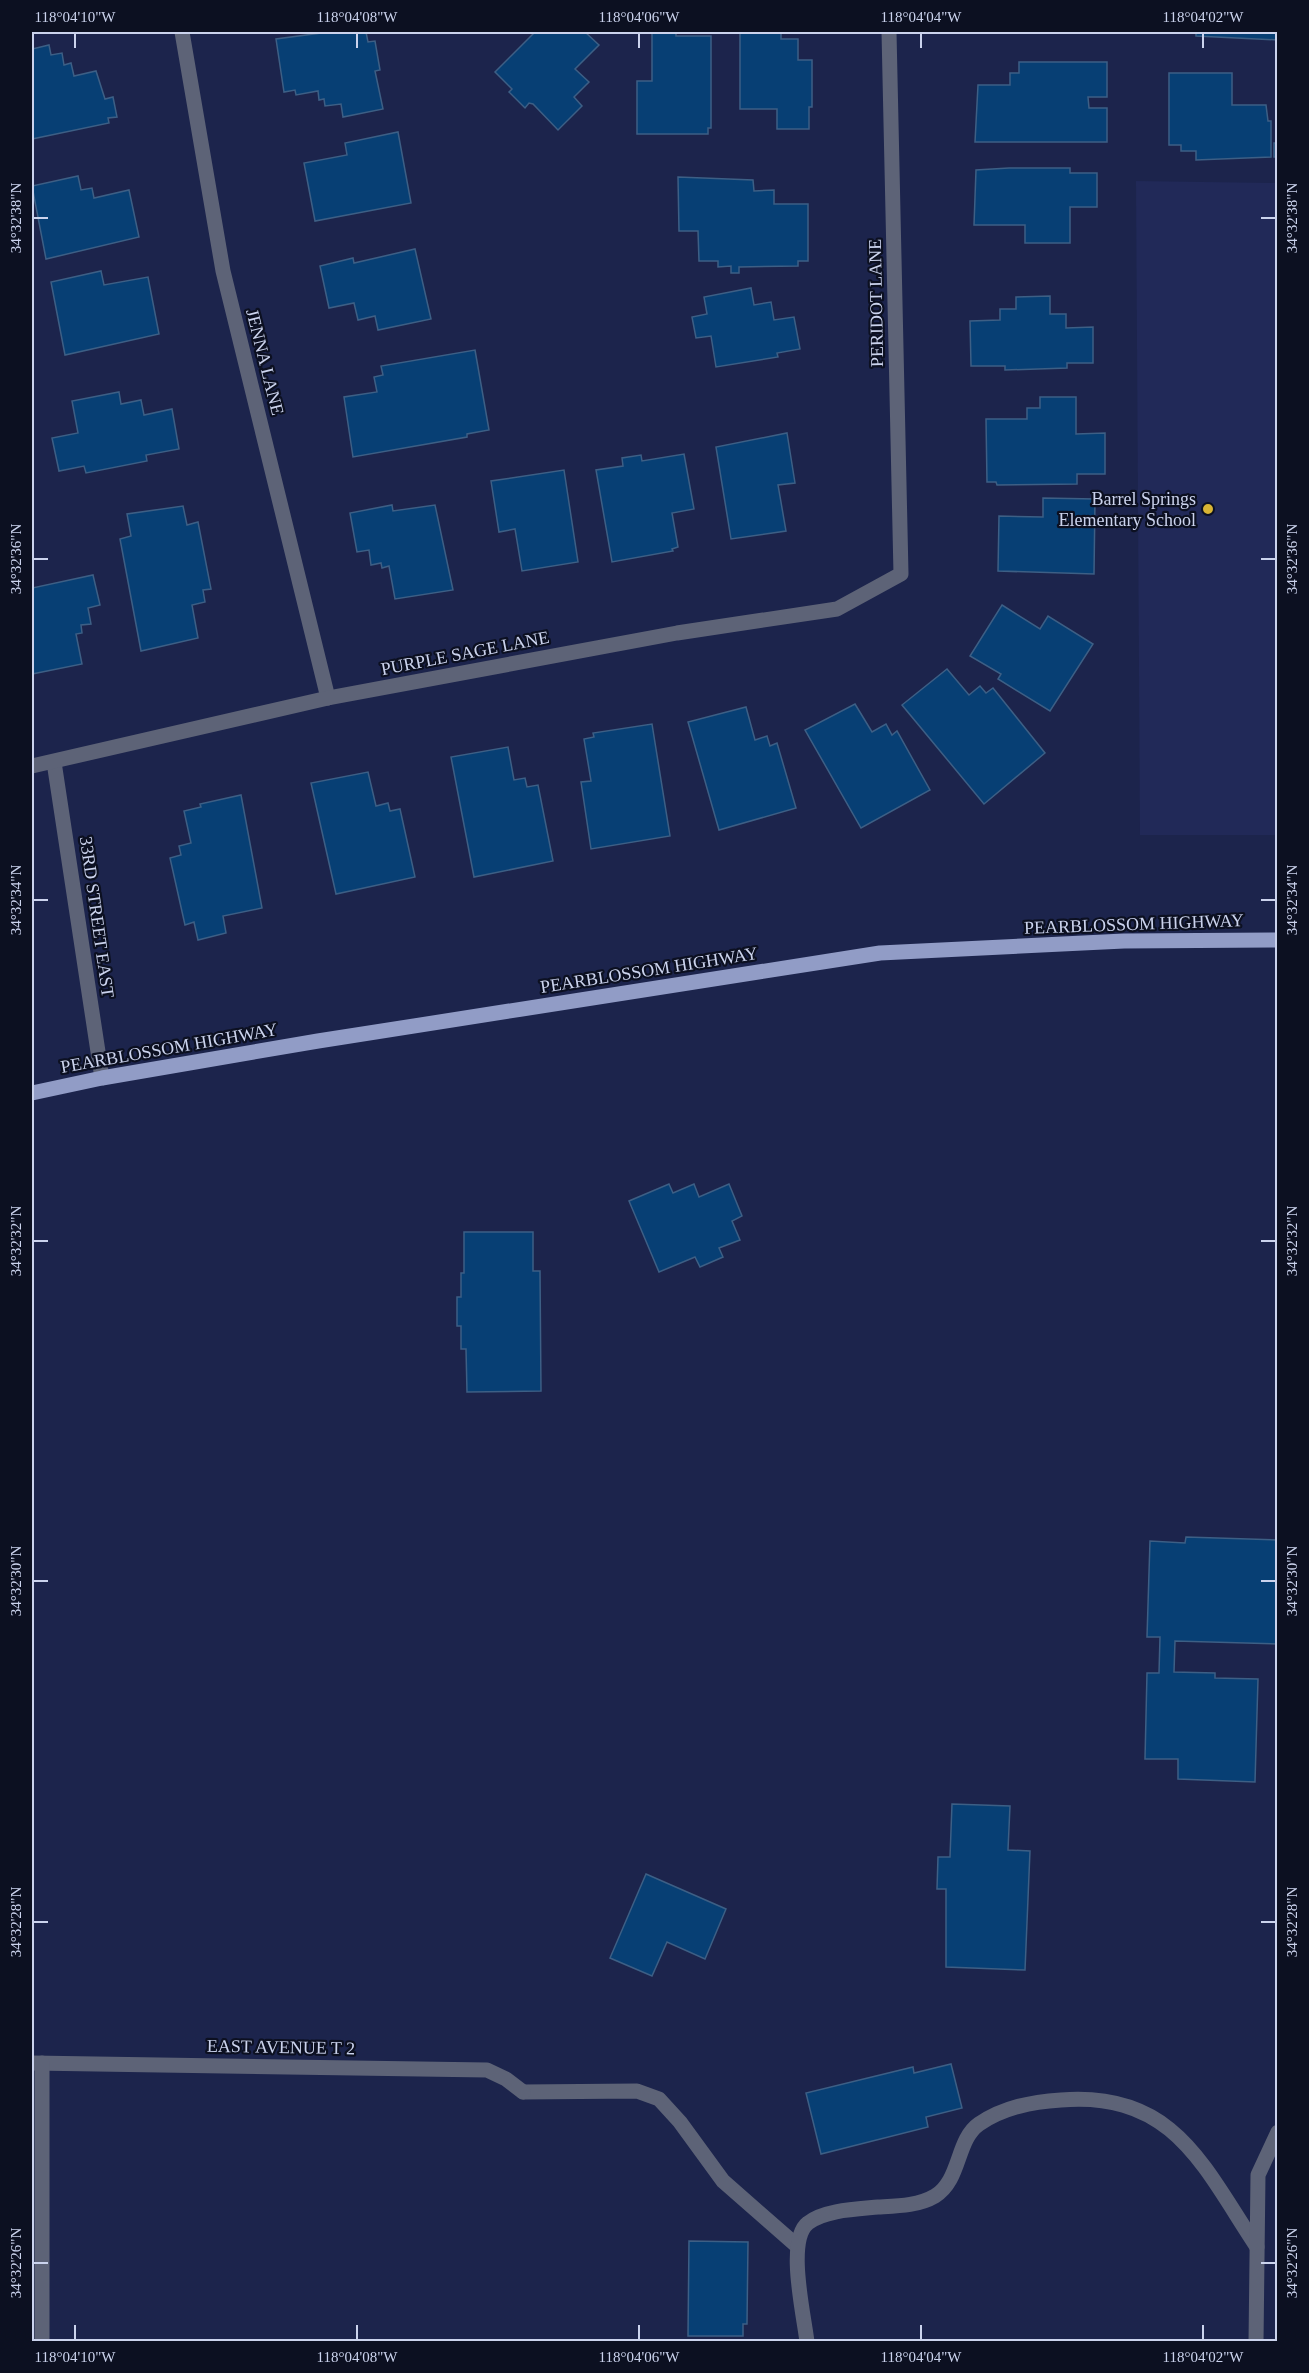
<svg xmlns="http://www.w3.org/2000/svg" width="1309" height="2373" font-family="'Times New Roman',serif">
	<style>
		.built { fill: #212958 }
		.building { fill: #073f74; stroke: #3d5f85; stroke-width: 1.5 }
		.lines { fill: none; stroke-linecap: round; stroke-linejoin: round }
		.service { stroke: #5d6377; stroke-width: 15 }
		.minor { stroke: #5d6377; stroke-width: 15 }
		.primary { stroke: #919cc6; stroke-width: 15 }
		.ticks { fill: none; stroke: #cbd3ed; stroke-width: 2 }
		.poi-dot { fill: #d8b434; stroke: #0c1021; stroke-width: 2 }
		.labels { text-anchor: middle; stroke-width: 4.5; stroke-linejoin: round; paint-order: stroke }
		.street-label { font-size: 18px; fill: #cbd3ed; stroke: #0c1021 }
		.poi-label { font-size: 18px; fill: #cbd3ed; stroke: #0c1021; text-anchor: end }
		.neatline { fill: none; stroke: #cbd3ed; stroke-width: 2 }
		.ticks-label { font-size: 15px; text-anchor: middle; fill: #cbd3ed }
	</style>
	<rect width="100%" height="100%" fill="#1c244c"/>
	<polygon class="built" points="1136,181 1277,183 1277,835 1140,835"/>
	<g class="building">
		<polygon points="329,32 366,32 368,42 375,41 380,70 375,71 383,109 343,117 341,104 325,106 324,99 319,100 318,91 296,95 295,90 284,92 276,39"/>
		<polygon points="535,32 585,32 599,45 575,69 589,82 574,97 582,106 558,130 533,104 529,103 525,108 509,92 512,89 495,72"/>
		<polygon points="652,32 676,32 676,36 711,36 711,128 708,128 708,134 637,134 637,81 652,81"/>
		<polygon points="740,32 781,32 781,39 798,39 798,60 812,60 812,107 809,107 809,129 777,129 777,109 740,109"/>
		<polygon points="1196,32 1278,32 1278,40 1196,36"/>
		<polygon points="49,45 51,55 62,53 64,65 71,63 74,76 96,71 105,99 113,97 117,117 108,118 109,123 32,139 32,49"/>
		<polygon points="1019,62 1107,62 1107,97 1088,97 1089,108 1107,108 1107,142 975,142 978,85 1010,85 1010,73 1019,73"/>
		<polygon points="1169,73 1232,73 1232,105 1266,105 1268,121 1271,121 1271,157 1196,160 1196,151 1181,151 1181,145 1169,145"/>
		<polygon points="398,132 411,203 315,221 304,163 347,155 345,143"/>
		<rect x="1274" y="143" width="4" height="14"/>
		<polygon points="1009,168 1070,168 1070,173 1097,173 1097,207 1070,207 1070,243 1025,243 1025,225 974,225 976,170"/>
		<polygon points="78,176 81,190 92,188 94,198 129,190 139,237 46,259 32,186"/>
		<polygon points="678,177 753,180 754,191 774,190 774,204 808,204 808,261 798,261 798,266 739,267 739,273 731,273 731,266 718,267 718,261 699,261 698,231 679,231"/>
		<polygon points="415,249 431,319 378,330 375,316 358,320 354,303 329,308 320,266 353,258 354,263"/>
		<polygon points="101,271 104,285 148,277 159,334 65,355 51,282"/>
		<polygon points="751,288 754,305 771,302 774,320 794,317 800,349 777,353 778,357 716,367 711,336 696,338 692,317 707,314 704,297"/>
		<polygon points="1050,296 1050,314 1066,314 1066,328 1093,327 1093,363 1067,363 1067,368 1005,370 1005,366 971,366 970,321 1000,320 1000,309 1016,309 1016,297"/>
		<polygon points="475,350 489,430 467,434 467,437 353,457 344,397 377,392 374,377 383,375 381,366"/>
		<polygon points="119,392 121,404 141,400 144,415 172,409 179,449 146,455 147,461 86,473 84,466 59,471 52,438 78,433 72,401"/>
		<polygon points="1040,397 1076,397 1076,434 1105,433 1105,474 1077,474 1077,484 997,485 996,482 987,482 986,419 1027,419 1027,408 1040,408"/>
		<polygon points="787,433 795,483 778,485 786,531 731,539 716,447"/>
		<polygon points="684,454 694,509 672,513 678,547 672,549 673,551 612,562 596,470 623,466 622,458 641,455 642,461"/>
		<polygon points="564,470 578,562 522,571 515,529 499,532 491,481"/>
		<polygon points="1043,498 1095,499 1094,574 998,571 999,516 1043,517"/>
		<polygon points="392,505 393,511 435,505 453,590 395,599 389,566 382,568 381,563 371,565 369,550 357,552 350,513"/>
		<polygon points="183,506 187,525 198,522 211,589 203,590 205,602 192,605 198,638 141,651 120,539 131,536 127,514"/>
		<polygon points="93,575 100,605 88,608 91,624 81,625 82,633 76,634 82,664 32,674 32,588"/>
		<polygon points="1002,605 1040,629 1048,616 1093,644 1050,711 998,679 1001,674 970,656"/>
		<polygon points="947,669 969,695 980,686 986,693 993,688 1045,753 984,804 902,705"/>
		<polygon points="855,704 872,732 886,724 892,735 897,731 930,790 861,828 805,730"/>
		<polygon points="746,707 755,740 767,736 770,746 777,743 796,808 719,830 688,722"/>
		<polygon points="652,724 670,836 591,849 581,782 591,781 584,739 594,737 593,733"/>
		<polygon points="508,747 514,780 525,778 527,787 538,785 553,861 474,877 451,757"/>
		<polygon points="368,772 376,806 388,803 390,811 400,809 415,877 336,894 311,783"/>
		<polygon points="241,795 262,908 223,916 226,933 198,940 194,922 185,925 170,858 181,855 179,846 191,843 184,811 201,807 200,804"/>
		<polygon points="669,1184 673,1193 694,1184 699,1197 729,1184 742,1216 732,1221 740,1240 719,1248 723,1257 700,1267 695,1257 659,1272 629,1201"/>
		<polygon points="464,1232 533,1232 533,1271 540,1271 541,1391 467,1392 466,1349 461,1349 461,1326 457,1326 457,1297 461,1297 461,1273 464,1273"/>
		<polygon points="1186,1537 1278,1540 1278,1644 1175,1641 1174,1672 1215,1673 1215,1678 1258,1679 1255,1782 1178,1779 1178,1759 1145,1759 1147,1673 1159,1673 1160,1637 1147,1637 1150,1541 1185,1543"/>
		<polygon points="952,1804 1010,1806 1008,1850 1030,1851 1025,1970 946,1967 946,1889 937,1889 938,1857 950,1857"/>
		<polygon points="646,1874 726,1909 705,1959 667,1942 652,1976 610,1958"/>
		<polygon points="951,2064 962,2108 926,2117 928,2127 821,2154 806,2093 913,2067 914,2073"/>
		<polygon points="689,2241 748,2242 747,2324 743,2324 743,2336 688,2336"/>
	</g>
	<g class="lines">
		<g class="service">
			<polyline points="523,2092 637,2091 659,2099 680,2122 723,2181 796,2245"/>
			<path d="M 807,2342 C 804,2315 786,2240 808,2223 C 824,2210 857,2209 878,2207 C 897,2206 918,2206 935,2196 C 961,2180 956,2140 979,2124 C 1004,2107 1032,2102 1061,2100 C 1174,2091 1203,2166 1257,2247"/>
		</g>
		<g class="minor">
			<polyline points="182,32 223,271 328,698"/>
			<polyline points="54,762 102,1078"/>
			<polyline points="32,766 328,698 677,633 837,609 901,574 889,32"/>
			<polyline points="32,2063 487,2070 506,2079 523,2092"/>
			<polyline points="42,2342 42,2063"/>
			<polyline points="1256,2342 1258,2175 1278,2132"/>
		</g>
		<polyline class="primary" points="32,1093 102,1078 318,1041 880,953 1124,941 1278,940"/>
	</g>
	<path class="ticks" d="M 75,33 L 75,48M 357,33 L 357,48M 639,33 L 639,48M 921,33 L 921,48M 1203,33 L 1203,48M 33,218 L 48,218M 1261,218 L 1276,218M 33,559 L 48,559M 1261,559 L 1276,559M 33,900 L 48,900M 1261,900 L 1276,900M 33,1241 L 48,1241M 1261,1241 L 1276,1241M 33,1581 L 48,1581M 1261,1581 L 1276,1581M 33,1922 L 48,1922M 1261,1922 L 1276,1922M 33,2263 L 48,2263M 1261,2263 L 1276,2263M 75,2325 L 75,2340M 357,2325 L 357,2340M 639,2325 L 639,2340M 921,2325 L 921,2340M 1203,2325 L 1203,2340"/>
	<circle class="poi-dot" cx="1208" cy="509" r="6"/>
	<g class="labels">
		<g class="street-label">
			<text transform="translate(876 303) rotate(-91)" y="6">PERIDOT LANE</text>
			<text transform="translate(265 362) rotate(76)" y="6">JENNA LANE</text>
			<text transform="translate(465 653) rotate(-11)" y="6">PURPLE SAGE LANE</text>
			<text transform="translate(97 917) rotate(82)" y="6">33RD STREET EAST</text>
			<text transform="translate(1134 924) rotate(-2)" y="6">PEARBLOSSOM HIGHWAY</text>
			<text transform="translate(649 970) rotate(-9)" y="6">PEARBLOSSOM HIGHWAY</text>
			<text transform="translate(169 1048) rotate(-10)" y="6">PEARBLOSSOM HIGHWAY</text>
			<text transform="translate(281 2047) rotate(1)" y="6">EAST AVENUE T 2</text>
		</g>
		<g class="poi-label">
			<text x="1196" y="505">Barrel Springs<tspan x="1196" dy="21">Elementary School</tspan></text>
		</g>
	</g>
	<rect width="1309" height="2373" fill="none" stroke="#0c1021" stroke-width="66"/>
	<rect x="33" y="33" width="1243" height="2307" class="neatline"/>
	<g class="ticks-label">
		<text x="75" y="22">118°04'10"W</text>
		<text x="357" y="22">118°04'08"W</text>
		<text x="639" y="22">118°04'06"W</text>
		<text x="921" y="22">118°04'04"W</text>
		<text x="1203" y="22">118°04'02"W</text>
		<text transform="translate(16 218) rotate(-90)" y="5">34°32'38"N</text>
		<text transform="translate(1292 218) rotate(-90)" y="5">34°32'38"N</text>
		<text transform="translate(16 559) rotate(-90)" y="5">34°32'36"N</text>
		<text transform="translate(1292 559) rotate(-90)" y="5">34°32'36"N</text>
		<text transform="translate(16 900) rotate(-90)" y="5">34°32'34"N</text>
		<text transform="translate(1292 900) rotate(-90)" y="5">34°32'34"N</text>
		<text transform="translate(16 1241) rotate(-90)" y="5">34°32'32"N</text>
		<text transform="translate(1292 1241) rotate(-90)" y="5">34°32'32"N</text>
		<text transform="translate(16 1581) rotate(-90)" y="5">34°32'30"N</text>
		<text transform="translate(1292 1581) rotate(-90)" y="5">34°32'30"N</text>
		<text transform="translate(16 1922) rotate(-90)" y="5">34°32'28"N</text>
		<text transform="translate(1292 1922) rotate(-90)" y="5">34°32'28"N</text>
		<text transform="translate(16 2263) rotate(-90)" y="5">34°32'26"N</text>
		<text transform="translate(1292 2263) rotate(-90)" y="5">34°32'26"N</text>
		<text x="75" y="2362">118°04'10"W</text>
		<text x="357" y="2362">118°04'08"W</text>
		<text x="639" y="2362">118°04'06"W</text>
		<text x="921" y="2362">118°04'04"W</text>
		<text x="1203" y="2362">118°04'02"W</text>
	</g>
</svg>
